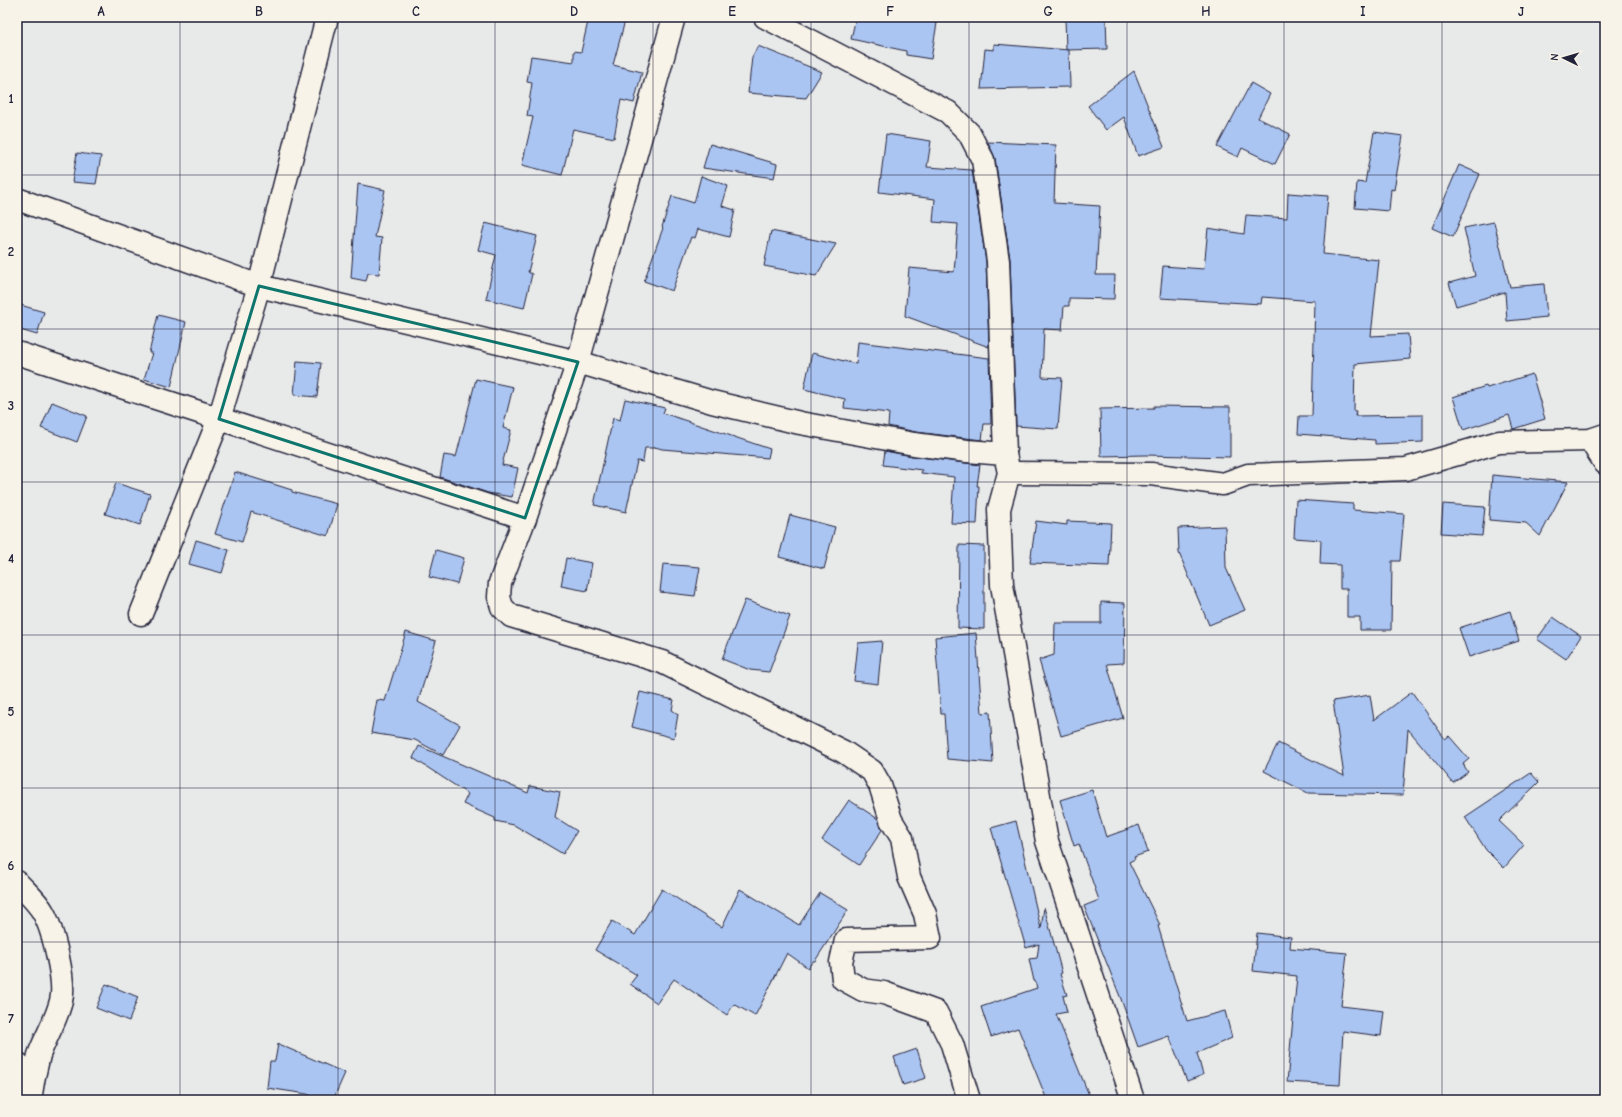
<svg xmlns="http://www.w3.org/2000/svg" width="1622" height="1117" font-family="'Comic Neue',sans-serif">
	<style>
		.building { fill: #abc5f2; stroke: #22223b }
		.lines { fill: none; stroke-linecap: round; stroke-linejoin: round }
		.minor-casing { stroke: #22223b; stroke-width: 25 }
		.minor { stroke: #f7f3e8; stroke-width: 22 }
		.marked { fill: none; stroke: #0f766e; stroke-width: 3; stroke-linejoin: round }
		.grid { fill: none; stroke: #22223b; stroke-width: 1; stroke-opacity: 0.55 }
		.neatline { fill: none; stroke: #22223b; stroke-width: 1.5 }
		.grid-label { font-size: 13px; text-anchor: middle; font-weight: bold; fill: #22223b }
	</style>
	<rect width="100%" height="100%" fill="#e8eaea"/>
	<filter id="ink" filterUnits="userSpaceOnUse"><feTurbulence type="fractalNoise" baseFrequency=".025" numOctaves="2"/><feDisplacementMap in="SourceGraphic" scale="8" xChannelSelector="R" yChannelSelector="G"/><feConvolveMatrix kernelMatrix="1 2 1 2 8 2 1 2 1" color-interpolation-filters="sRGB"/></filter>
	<g filter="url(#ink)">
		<g class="building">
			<polygon points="589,17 626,17 613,65 642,72 634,103 621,100 614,138 573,129 562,175 522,165 533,117 527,116 532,83 527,82 531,56 574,62 574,51 581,52"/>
			<polygon points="856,17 904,17 937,23 931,59 906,55 906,51 851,39"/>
			<polygon points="1065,17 1106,17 1107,49 1066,50"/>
			<polygon points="994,44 1069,50 1070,87 981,89 985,49 994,50"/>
			<polygon points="758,46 822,72 806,98 748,93 752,57"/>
			<polygon points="1134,71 1164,147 1138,156 1124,117 1106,130 1088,106"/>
			<polygon points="1251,83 1270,94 1258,118 1290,134 1275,164 1242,148 1238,157 1217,147"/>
			<polygon points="1374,132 1403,136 1394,190 1391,189 1389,211 1355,208 1357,182 1365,183"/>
			<polygon points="886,134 931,141 927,167 972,170 986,262 989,347 905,316 909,268 954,272 958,224 933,222 935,199 879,192"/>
			<polygon points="988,142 1056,145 1054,203 1100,206 1096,275 1115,275 1114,299 1069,298 1069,306 1064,306 1062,330 1044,329 1042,377 1062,378 1058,429 1016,426 1010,259 995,158"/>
			<polygon points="710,144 777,164 774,178 703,168"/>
			<polygon points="77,153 101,156 96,184 72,182"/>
			<polygon points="1459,165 1480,174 1453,237 1432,228"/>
			<polygon points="701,176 728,186 722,206 735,210 729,237 698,229 695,238 691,237 672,291 644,281 663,228 662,227 672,196 694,203"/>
			<polygon points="358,184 385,190 375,237 382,238 379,274 368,273 366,281 351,278"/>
			<polygon points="1288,193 1328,196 1323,254 1379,260 1371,336 1408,334 1410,359 1355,364 1354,411 1356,411 1355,416 1423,415 1423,442 1375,444 1375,440 1298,434 1299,416 1312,416 1315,301 1262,297 1261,304 1160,298 1163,266 1204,269 1208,228 1244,234 1246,215 1287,218"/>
			<polygon points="1494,222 1510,287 1544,284 1547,317 1507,321 1505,292 1456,306 1449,283 1475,276 1464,228"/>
			<polygon points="485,223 537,236 528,272 532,274 524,308 486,299 496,255 478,250"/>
			<polygon points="771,231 836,244 816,276 764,266"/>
			<polygon points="17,304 44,312 37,335 17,329"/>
			<polygon points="158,315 186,322 171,387 144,379 152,353 149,353"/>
			<polygon points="858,342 989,358 991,424 984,424 982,440 916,432 888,426 889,413 844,408 845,399 804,389 812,353 856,364"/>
			<polygon points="297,361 321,363 317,397 294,395"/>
			<polygon points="1532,374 1545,419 1513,429 1509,415 1463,430 1453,397 1486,386 1487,388"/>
			<polygon points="476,379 513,387 503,428 511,430 502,465 518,468 512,497 488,493 440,477 444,455 456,457"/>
			<polygon points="625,399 665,408 663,413 770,449 768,458 662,449 655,447 655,448 645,448 643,462 637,461 626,512 594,505 613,418 620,420"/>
			<polygon points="52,402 87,416 77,442 41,428"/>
			<polygon points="1154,406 1230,407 1230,457 1145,455 1101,456 1100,409 1154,408"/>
			<polygon points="885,451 912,456 980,465 977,486 979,486 977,524 951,523 954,477 921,473 922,470 883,465"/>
			<polygon points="235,472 292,490 292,492 337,504 328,536 251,512 242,542 215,534"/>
			<polygon points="1492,475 1568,482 1540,536 1526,523 1489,520"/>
			<polygon points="116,483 150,494 140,525 105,514"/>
			<polygon points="1296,500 1353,504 1353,510 1404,514 1400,561 1392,561 1391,630 1360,630 1360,617 1347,617 1347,589 1340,589 1340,565 1320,564 1321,540 1294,538"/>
			<polygon points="1443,504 1485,507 1482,536 1441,533"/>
			<polygon points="790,515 835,527 824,569 779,557"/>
			<polygon points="1036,521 1067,525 1067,521 1111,523 1109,566 1030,563"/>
			<polygon points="1225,526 1226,568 1245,610 1209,625 1179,553 1178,528"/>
			<polygon points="196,540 229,550 222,573 189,564"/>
			<polygon points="959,545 984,546 984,629 958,628"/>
			<polygon points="436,550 464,558 457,584 429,577"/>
			<polygon points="566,558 592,563 587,591 561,586"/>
			<polygon points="663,564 700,567 695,596 660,592"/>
			<polygon points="745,600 790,616 769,672 750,670 722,659"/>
			<polygon points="1101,602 1125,603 1124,663 1107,664 1123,718 1061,736 1039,660 1054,655 1055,623 1101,623"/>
			<polygon points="1510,611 1519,641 1469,657 1459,628"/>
			<polygon points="1553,617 1581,636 1566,659 1537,639"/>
			<polygon points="406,632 436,641 418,702 460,725 443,755 415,740 371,733 377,700 385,701"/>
			<polygon points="976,633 982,713 990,712 993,763 947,759 944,714 941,714 935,637"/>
			<polygon points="882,641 878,684 854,681 858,643"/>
			<polygon points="640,692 674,700 672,710 678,714 674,738 632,727"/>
			<polygon points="1412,692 1445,739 1449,736 1469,759 1463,764 1468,772 1453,783 1408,729 1403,795 1308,793 1264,771 1278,743 1344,776 1333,701 1370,695 1374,720"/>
			<polygon points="419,746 528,793 530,786 560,792 555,817 577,831 563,854 514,825 495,821 495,818 463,804 468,794 413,758"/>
			<polygon points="1531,773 1539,782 1499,821 1524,845 1504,868 1486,850 1465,817"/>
			<polygon points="1092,790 1106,837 1139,825 1148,852 1134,857 1135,859 1129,862 1160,925 1158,926 1187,1021 1225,1011 1232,1038 1197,1053 1203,1075 1187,1081 1169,1036 1138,1047 1121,999 1084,906 1099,900 1079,844 1074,846 1060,800"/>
			<polygon points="849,800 878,819 882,830 859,865 822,840"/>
			<polygon points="1016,821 1041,929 1044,907 1062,973 1060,974 1067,995 1063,996 1067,1012 1056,1014 1091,1100 1047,1100 1018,1028 991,1037 981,1007 1037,988 1035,981 1034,981 1029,959 1037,958 1039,944 1026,948 991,828"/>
			<polygon points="662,889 722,927 740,889 799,925 820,893 848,910 815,961 813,961 808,968 787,953 755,1016 734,1004 727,1015 674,979 657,1003 630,984 637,975 595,950 612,921 635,935"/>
			<polygon points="1257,933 1291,937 1290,948 1347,953 1341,1006 1384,1011 1381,1036 1343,1031 1340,1085 1287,1082 1297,976 1253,971"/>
			<polygon points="106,984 138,997 129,1021 96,1008"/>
			<polygon points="278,1044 345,1073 333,1100 321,1100 307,1094 267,1088 270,1061 275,1061"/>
			<polygon points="917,1049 926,1078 903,1085 894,1057"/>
		</g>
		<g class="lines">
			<defs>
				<g id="minor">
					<polyline points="674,17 578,362 525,518 500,583 499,597 502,607 511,616 662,662 844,752 872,771 880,785 891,820 902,838 909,877 925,914 930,938 846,940 841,962 843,979 863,990 884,993 936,1012 952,1044 969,1100"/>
					<polyline points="765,17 948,112 969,133 983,160 998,261 1005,454"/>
					<polyline points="17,199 259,286 578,362 712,402 800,423 914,444 967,451 1005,454 1009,473 999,509 1002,585 1047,841 1133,1100"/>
					<polyline points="17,353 525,518"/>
					<polyline points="1590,440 1605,463"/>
					<polyline points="1009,473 1151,474 1223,484 1248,475 1406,469 1499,442 1590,440 1605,435"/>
					<polyline points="141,614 219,419 259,286 327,17"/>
					<path d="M 17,882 C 25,891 37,901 43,912 C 53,929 66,982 61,1001 C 56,1021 46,1036 39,1055 C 35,1070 32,1085 30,1100"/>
					<polyline points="17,1063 33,1078"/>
				</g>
			</defs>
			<use href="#minor" class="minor-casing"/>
			<use href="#minor" class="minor"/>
		</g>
	</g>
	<path class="marked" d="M 259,286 L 578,362 L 525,518 L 219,419 Z"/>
	<path class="grid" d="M 180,17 L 180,1100M 338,17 L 338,1100M 495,17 L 495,1100M 653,17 L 653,1100M 811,17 L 811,1100M 969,17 L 969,1100M 1127,17 L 1127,1100M 1284,17 L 1284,1100M 1442,17 L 1442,1100M 17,175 L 1605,175M 17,329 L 1605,329M 17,482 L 1605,482M 17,635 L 1605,635M 17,788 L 1605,788M 17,942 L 1605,942"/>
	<rect width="1622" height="1117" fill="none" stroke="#f7f3e8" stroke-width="44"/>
	<g transform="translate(1564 58) rotate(275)" stroke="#f7f3e8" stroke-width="3" paint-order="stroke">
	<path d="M0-3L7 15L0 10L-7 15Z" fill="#22223b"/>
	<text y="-6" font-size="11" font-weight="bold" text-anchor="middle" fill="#22223b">N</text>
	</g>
	<rect x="22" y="22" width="1578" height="1073" class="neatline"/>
	<g class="grid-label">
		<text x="101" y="16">A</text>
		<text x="259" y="16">B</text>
		<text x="416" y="16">C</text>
		<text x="574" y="16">D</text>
		<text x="732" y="16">E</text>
		<text x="890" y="16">F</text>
		<text x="1048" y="16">G</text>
		<text x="1206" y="16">H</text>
		<text x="1363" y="16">I</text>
		<text x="1521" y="16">J</text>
		<text x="11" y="103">1</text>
		<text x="11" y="256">2</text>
		<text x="11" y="410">3</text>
		<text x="11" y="563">4</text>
		<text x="11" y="716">5</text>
		<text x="11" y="870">6</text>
		<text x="11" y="1023">7</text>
	</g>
</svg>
